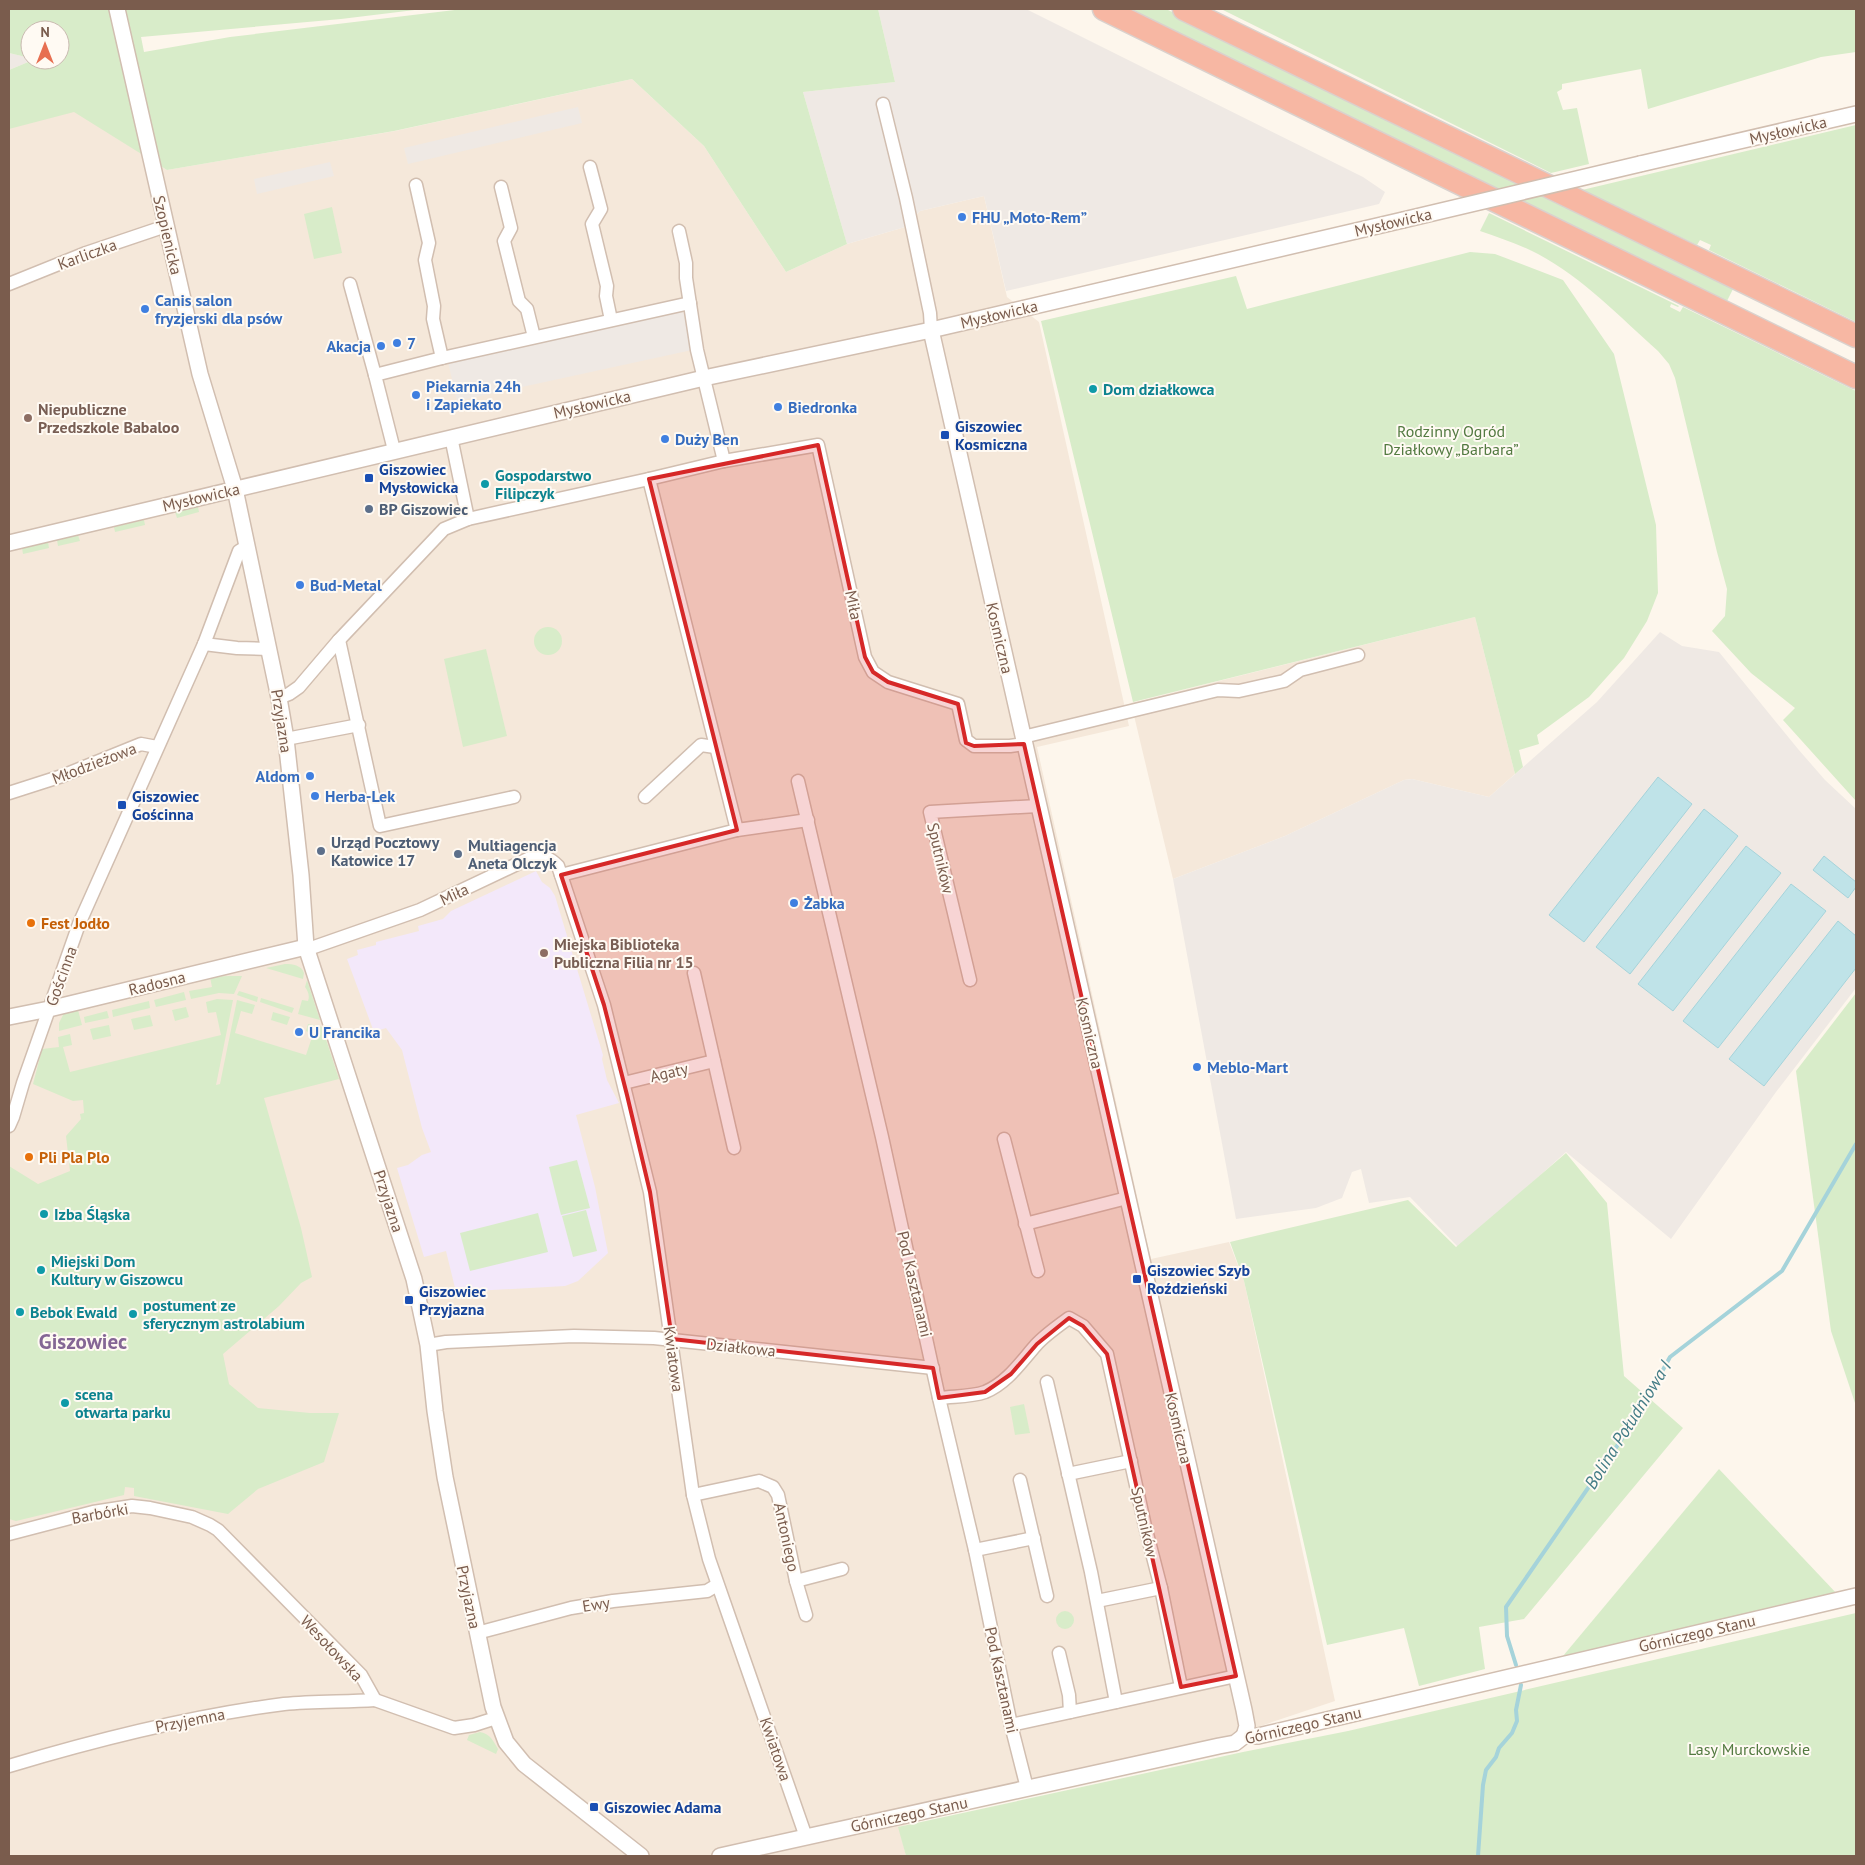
<svg xmlns="http://www.w3.org/2000/svg" width="1865" height="1865" font-family="'PT Sans',sans-serif">
	<style>
		.residential { fill: #f5e8da }
		.industrial { fill: #efe9e4 }
		.education { fill: #f3e8fa }
		.green { fill: #d8ecc9 }
		.water { fill: #bfe3e8; stroke: #a5d3da }
		.lines { fill: none; stroke-linecap: round; stroke-linejoin: round }
		.stream { stroke: #a5d3da; stroke-width: 4 }
		.minor-casing { stroke: #d1beb0; stroke-width: 15 }
		.tertiary-casing { stroke: #d1beb0; stroke-width: 18 }
		.motorway-casing { stroke: #dad1cd; stroke-width: 25 }
		.minor { stroke: #fff; stroke-width: 12 }
		.tertiary { stroke: #fff; stroke-width: 15 }
		.motorway { stroke: #f7b7a3; stroke-width: 22 }
		.tertiary-bridge-casing { stroke: #d1beb0; stroke-width: 18; stroke-linecap: butt }
		.tertiary-bridge { stroke: #fff; stroke-width: 15 }
		.marked { fill: #d62828; fill-opacity: 0.2; stroke: #d62828; stroke-width: 4; stroke-linejoin: round }
		.shop-dot { fill: #3f7fe0; stroke: #fffaf3; stroke-width: 2 }
		.culture-dot { fill: #0f9aa8; stroke: #fffaf3; stroke-width: 2 }
		.education-dot { fill: #8d6e63; stroke: #fffaf3; stroke-width: 2 }
		.transit-dot { fill: #1a4fb4; stroke: #fffaf3; stroke-width: 2 }
		.service-dot { fill: #5c6f8a; stroke: #fffaf3; stroke-width: 2 }
		.food-dot { fill: #e8710a; stroke: #fffaf3; stroke-width: 2 }
		.labels { text-anchor: middle; stroke-width: 4; stroke-linejoin: round; paint-order: stroke }
		.street-label { font-size: 16px; fill: #7a5c4d; stroke: #fffaf3 }
		.shop-label { font-size: 16px; font-weight: bold; fill: #366cbe; stroke: #fffaf3; text-anchor: start }
		.culture-label { font-size: 16px; font-weight: bold; fill: #0d838f; stroke: #fffaf3; text-anchor: start }
		.education-label { font-size: 16px; font-weight: bold; fill: #785e54; stroke: #fffaf3; text-anchor: start }
		.transit-label { font-size: 16px; font-weight: bold; fill: #164399; stroke: #fffaf3; text-anchor: start }
		.park-label { font-size: 16px; fill: #537a41; stroke: #fffaf3 }
		.service-label { font-size: 16px; font-weight: bold; fill: #4e5e75; stroke: #fffaf3; text-anchor: start }
		.food-label { font-size: 16px; font-weight: bold; fill: #c56008; stroke: #fffaf3; text-anchor: start }
		.water-label { font-size: 18px; font-style: italic; fill: #437c86; stroke: #fffaf3 }
		.district-label { font-size: 21px; font-weight: bold; fill: #846695; stroke: #fffaf3 }
	</style>
	<rect width="100%" height="100%" fill="#fdf6ec"/>
	<g class="residential">
		<polygon points="632,79 704,146 786,272 847,244 905,227 920,211 984,196 1007,297 1039,322 1129,726 1037,747 1151,1259 1229,1242 1244,1281 1335,1701 1228,1737 899,1827 906,1856 9,1856 9,128 75,111 167,170 395,131"/>
		<polygon points="1475,617 1515,774 1489,797 1412,779 1404,780 1285,836 1173,879 1131,703"/>
	</g>
	<g class="industrial">
		<polygon points="878,9 1026,9 1363,177 1385,192 1379,204 1006,291 984,196 920,211 905,227 847,244 803,92 895,82"/>
		<polygon points="9,53 30,58 30,60 33,60 9,70"/>
		<polygon points="578,107 582,123 408,164 404,148"/>
		<polygon points="330,162 334,176 257,194 254,179"/>
		<polygon points="683,311 692,350 457,401 448,362"/>
		<polygon points="1660,632 1682,646 1719,652 1798,749 1825,780 1856,809 1856,988 1776,1092 1671,1239 1566,1152 1459,1248 1410,1197 1369,1203 1361,1169 1352,1172 1342,1198 1316,1208 1236,1219 1173,879 1285,836 1404,780 1412,779 1489,797 1597,702"/>
	</g>
	<polygon class="education" points="536,871 542,882 550,888 555,896 603,1055 602,1059 607,1080 619,1103 576,1115 595,1187 608,1253 578,1281 565,1286 456,1292 446,1251 424,1257 397,1168 408,1165 422,1155 431,1152 422,1128 402,1050 386,1028 374,1032 347,959 358,955 357,950 376,945 376,942 419,931 418,926 443,919 451,911"/>
	<g class="green">
		<polygon points="9,9 423,9 341,19 141,37 144,52 230,37 463,9 878,9 895,82 803,92 847,244 786,272 704,146 632,79 394,131 167,170 74,112 9,129 9,70 33,60 60,60 60,30 30,30 30,58 9,53"/>
		<polygon points="1122,9 1166,9 1734,287 1725,305"/>
		<polygon points="1221,9 1856,9 1856,52 1821,57 1648,109 1641,69 1562,84 1562,89 1557,92 1563,110 1577,108 1589,164 1551,173"/>
		<polygon points="1856,125 1856,322 1709,250 1711,245 1700,240 1697,245 1582,190"/>
		<polygon points="332,207 342,253 314,259 304,214"/>
		<path d="M 1489,213 L 1679,306 L 1678,307 L 1671,304 L 1670,307 L 1680,312 L 1683,307 L 1856,391 L 1856,801 L 1783,720 L 1795,708 L 1751,673 L 1712,631 L 1725,616 L 1727,589 L 1717,552 L 1675,378 L 1669,364 L 1658,351 C 1620,317 1583,278 1538,254 C 1519,244 1500,238 1480,231 Z"/>
		<polygon points="1470,252 1495,254 1563,280 1614,354 1656,525 1658,593 1647,621 1624,658 1589,697 1537,735 1539,744 1519,750 1523,767 1515,774 1475,617 1133,702 1041,321 1236,276 1247,309"/>
		<polygon points="198,507 199,512 177,518 175,512"/>
		<polygon points="144,520 145,525 115,532 114,527"/>
		<polygon points="78,535 80,541 58,546 57,540"/>
		<polygon points="48,542 49,548 23,554 22,548"/>
		<circle cx="548" cy="641" r="14"/>
		<polygon points="486,649 507,736 463,747 444,659"/>
		<path d="M 285,964 C 293,964 301,965 304,973 L 303,979 L 266,968 Z"/>
		<polygon points="229,976 242,976 234,994 219,993 191,999 189,991 212,987 210,977"/>
		<path d="M 307,980 L 320,1020 L 298,1014 L 302,1000 L 308,1001 C 310,996 308,991 305,987 Z"/>
		<polygon points="239,991 258,997 257,1002 237,995"/>
		<polygon points="184,992 186,1000 156,1007 154,1000"/>
		<polygon points="1856,993 1856,1406 1831,1331 1796,1071"/>
		<polygon points="261,998 294,1008 292,1013 260,1002"/>
		<polygon points="217,999 233,1000 216,1085 220,1084 237,1000 255,1005 252,1014 241,1011 235,1033 306,1055 313,1034 306,1031 308,1024 322,1027 339,1079 264,1098 301,1228 312,1277 301,1283 279,1306 223,1354 229,1384 258,1408 310,1413 339,1413 324,1462 258,1489 228,1514 134,1496 134,1488 125,1487 124,1495 16,1521 9,1519 9,1166 38,1184 70,1171 66,1136 81,1119 80,1114 84,1113 83,1100 73,1101 33,1084 42,1049 59,1047 58,1037 70,1034 72,1045 63,1047 70,1072 221,1035 216,1012 208,1013 206,1002"/>
		<polygon points="149,1001 150,1008 113,1017 112,1010"/>
		<polygon points="186,1007 189,1017 175,1021 172,1010"/>
		<polygon points="78,1010 82,1025 59,1031 59,1023 64,1013"/>
		<polygon points="107,1011 109,1018 85,1023 84,1017"/>
		<polygon points="273,1012 290,1017 287,1025 271,1020"/>
		<polygon points="150,1015 153,1026 134,1030 131,1019"/>
		<polygon points="109,1025 111,1036 93,1040 90,1029"/>
		<polygon points="1566,1153 1607,1203 1624,1376 1683,1428 1524,1619 1479,1627 1485,1669 1419,1686 1404,1628 1327,1645 1244,1281 1230,1242 1408,1200 1456,1247"/>
		<polygon points="577,1160 590,1208 561,1215 549,1167"/>
		<polygon points="586,1210 597,1251 573,1257 562,1216"/>
		<polygon points="538,1213 548,1252 470,1271 460,1233"/>
		<polygon points="1024,1404 1030,1433 1015,1435 1010,1407"/>
		<polygon points="1719,1469 1838,1595 1563,1656"/>
		<circle cx="1065" cy="1620" r="9"/>
		<polygon points="1856,1613 1856,1856 906,1856 898,1827 1243,1752 1348,1731"/>
		<path d="M 480,1732 C 491,1734 493,1741 498,1749 L 496,1754 L 467,1740 L 469,1735 Z"/>
	</g>
	<g class="water">
		<polygon points="1658,777 1692,804 1584,942 1549,915"/>
		<polygon points="1704,809 1738,836 1630,974 1596,947"/>
		<polygon points="1746,846 1781,873 1673,1011 1638,984"/>
		<polygon points="1824,856 1856,882 1856,887 1848,898 1813,870"/>
		<polygon points="1791,884 1826,911 1718,1048 1683,1021"/>
		<polygon points="1838,921 1856,936 1856,968 1764,1086 1729,1059"/>
	</g>
	<g class="lines">
		<g class="stream">
			<polyline points="1516,1665 1507,1636 1506,1607 1637,1417 1670,1357 1782,1271 1856,1144"/>
			<polyline points="1478,1856 1483,1785 1486,1770 1496,1757 1499,1748 1512,1733 1517,1721 1516,1710 1521,1685"/>
		</g>
		<defs>
			<g id="minor">
				<polyline points="883,104 906,198 930,313 931,330"/>
				<polyline points="590,167 601,209 592,224 607,286 606,296 611,320"/>
				<polyline points="416,185 429,243 425,260 434,306 433,319 442,358"/>
				<polyline points="501,187 511,228 504,241 519,301 527,309 534,337"/>
				<polyline points="679,231 686,263 686,278 697,350 724,461"/>
				<polyline points="9,284 86,253 166,226"/>
				<polyline points="350,284 375,375"/>
				<polyline points="451,437 468,519"/>
				<polyline points="394,450 375,375 442,358 690,303"/>
				<polyline points="339,640 380,826 514,797"/>
				<polyline points="204,644 237,648 269,649"/>
				<polyline points="279,698 289,694 299,687 339,640 444,529 468,519 649,479"/>
				<polyline points="1023,737 1218,690 1239,691 1284,681 1300,670 1358,655"/>
				<polyline points="286,739 359,725"/>
				<polyline points="798,781 882,1137 939,1398 975,1550 1011,1725 1027,1788"/>
				<polyline points="9,793 62,776 141,744 157,747"/>
				<polyline points="645,797 701,745 715,747"/>
				<polyline points="737,830 649,479 724,461 818,445 865,657 873,672 888,682 958,704 966,740 974,746 1010,746 1024,744"/>
				<polyline points="561,875 737,830 808,820"/>
				<path d="M 306,947 L 314,947 L 420,910 L 532,857 C 543,855 550,858 558,866 L 604,1005 L 650,1192 L 693,1495 L 709,1559 L 806,1837"/>
				<polyline points="694,973 734,1148"/>
				<polyline points="970,980 930,812 1038,806"/>
				<polyline points="624,1083 714,1061"/>
				<polyline points="9,1126 13,1117 23,1083 79,924 204,644 239,551 247,546"/>
				<polyline points="1004,1139 1038,1271"/>
				<polyline points="1025,1224 1127,1198"/>
				<polyline points="428,1345 446,1342 574,1336 654,1338 933,1368"/>
				<polyline points="1047,1382 1091,1572 1116,1702"/>
				<path d="M 939,1398 C 954,1396 971,1397 985,1392 C 1007,1383 1021,1362 1036,1345 C 1045,1335 1058,1326 1069,1318 L 1083,1326 L 1107,1354 L 1145,1526 L 1161,1588 L 1181,1687"/>
				<polyline points="1068,1474 1131,1461"/>
				<polyline points="1020,1480 1047,1596"/>
				<polyline points="693,1495 759,1481 773,1487 778,1495 796,1581 806,1615"/>
				<polyline points="9,1534 93,1512 132,1506 150,1508 192,1517 210,1525 218,1530 361,1675 375,1700 454,1728 474,1725 496,1718"/>
				<polyline points="975,1550 1034,1538"/>
				<polyline points="796,1581 842,1569"/>
				<polyline points="1097,1601 1161,1588"/>
				<polyline points="477,1633 571,1608 613,1601 707,1591 717,1585"/>
				<polyline points="1059,1653 1069,1695 1070,1712"/>
				<polyline points="1011,1725 1236,1676"/>
				<path d="M 9,1766 C 99,1739 190,1716 284,1704 C 314,1701 345,1702 375,1700"/>
			</g>
			<g id="tertiary">
				<polyline points="117,9 200,374 235,489 279,698 286,739 301,875 306,947 414,1279 428,1345 435,1411 445,1477 493,1707 506,1742 524,1764 641,1856"/>
				<polyline points="1640,164 1856,114"/>
				<polyline points="931,330 1244,1710 1247,1726 1244,1736"/>
				<polyline points="9,543 704,378 931,330 1403,220"/>
				<polyline points="9,1017 49,1009 306,947"/>
				<polyline points="720,1856 1219,1746 1235,1743 1244,1736 1258,1736 1856,1596"/>
			</g>
			<g id="motorway">
				<polyline points="1104,9 1856,377"/>
				<polyline points="1184,9 1856,336"/>
			</g>
		</defs>
		<use href="#minor" class="minor-casing"/>
		<use href="#tertiary" class="tertiary-casing"/>
		<use href="#motorway" class="motorway-casing"/>
		<use href="#minor" class="minor"/>
		<use href="#tertiary" class="tertiary"/>
		<use href="#motorway" class="motorway"/>
		<defs>
			<polyline id="tertiary-bridge" points="1403,220 1640,164"/>
		</defs>
		<use href="#tertiary-bridge" class="tertiary-bridge-casing"/>
		<use href="#tertiary-bridge" class="tertiary-bridge"/>
	</g>
	<path class="marked" d="M 818,445 L 865,657 L 873,672 L 888,682 L 958,704 L 966,743 L 974,746 L 1024,744 L 1236,1676 L 1181,1687 L 1107,1354 L 1083,1326 L 1069,1318 L 1037,1344 L 1011,1374 L 985,1392 L 939,1398 L 933,1368 L 672,1339 L 650,1192 L 627,1095 L 604,1005 L 561,875 L 737,830 L 649,479 Z"/>
	<g class="shop-dot">
		<circle cx="962" cy="217" r="5"/>
		<circle cx="145" cy="309" r="5"/>
		<circle cx="397" cy="343" r="5"/>
		<circle cx="381" cy="346" r="5"/>
		<circle cx="416" cy="395" r="5"/>
		<circle cx="778" cy="407" r="5"/>
		<circle cx="665" cy="439" r="5"/>
		<circle cx="300" cy="585" r="5"/>
		<circle cx="310" cy="776" r="5"/>
		<circle cx="315" cy="796" r="5"/>
		<circle cx="794" cy="903" r="5"/>
		<circle cx="299" cy="1032" r="5"/>
		<circle cx="1197" cy="1067" r="5"/>
	</g>
	<g class="culture-dot">
		<circle cx="1093" cy="389" r="5"/>
		<circle cx="485" cy="484" r="5"/>
		<circle cx="44" cy="1214" r="5"/>
		<circle cx="41" cy="1270" r="5"/>
		<circle cx="20" cy="1312" r="5"/>
		<circle cx="133" cy="1314" r="5"/>
		<circle cx="65" cy="1403" r="5"/>
	</g>
	<g class="education-dot">
		<circle cx="28" cy="418" r="5"/>
		<circle cx="544" cy="953" r="5"/>
	</g>
	<g class="transit-dot">
		<rect x="940" y="430" width="10" height="10" rx="2.5"/>
		<rect x="364" y="473" width="10" height="10" rx="2.5"/>
		<rect x="117" y="800" width="10" height="10" rx="2.5"/>
		<rect x="1132" y="1274" width="10" height="10" rx="2.5"/>
		<rect x="404" y="1295" width="10" height="10" rx="2.5"/>
		<rect x="589" y="1802" width="10" height="10" rx="2.5"/>
	</g>
	<g class="service-dot">
		<circle cx="369" cy="509" r="5"/>
		<circle cx="321" cy="851" r="5"/>
		<circle cx="458" cy="854" r="5"/>
	</g>
	<g class="food-dot">
		<circle cx="31" cy="923" r="5"/>
		<circle cx="29" cy="1157" r="5"/>
	</g>
	<g class="labels">
		<g class="street-label">
			<text transform="translate(1788 130) rotate(-13)" y="6">Mysłowicka</text>
			<text transform="translate(1393 222) rotate(-13)" y="6">Mysłowicka</text>
			<text transform="translate(168 235) rotate(77)" y="6">Szopienicka</text>
			<text transform="translate(87 254) rotate(-20)" y="6">Karliczka</text>
			<text transform="translate(999 314) rotate(-13)" y="6">Mysłowicka</text>
			<text transform="translate(592 404) rotate(-13)" y="6">Mysłowicka</text>
			<text transform="translate(201 497) rotate(-13)" y="6">Mysłowicka</text>
			<text transform="translate(854 605) rotate(78)" y="6">Miła</text>
			<text transform="translate(1000 638) rotate(77)" y="6">Kosmiczna</text>
			<text transform="translate(282 721) rotate(81)" y="6">Przyjazna</text>
			<text transform="translate(94 763) rotate(-21)" y="6">Młodzieżowa</text>
			<text transform="translate(941 858) rotate(77)" y="6">Sputników</text>
			<text transform="translate(454 894) rotate(-25)" y="6">Miła</text>
			<text transform="translate(61 976) rotate(-70)" y="6">Gościnna</text>
			<text transform="translate(157 983) rotate(-14)" y="6">Radosna</text>
			<text transform="translate(1090 1033) rotate(77)" y="6">Kosmiczna</text>
			<text transform="translate(669 1072) rotate(-13)" y="6">Agaty</text>
			<text transform="translate(389 1201) rotate(72)" y="6">Przyjazna</text>
			<text transform="translate(915 1284) rotate(77)" y="6">Pod Kasztanami</text>
			<text transform="translate(741 1347) rotate(6)" y="6">Działkowa</text>
			<text transform="translate(674 1359) rotate(82)" y="6">Kwiatowa</text>
			<text transform="translate(1179 1428) rotate(77)" y="6">Kosmiczna</text>
			<text transform="translate(100 1513) rotate(-10)" y="6">Barbórki</text>
			<text transform="translate(1145 1522) rotate(77)" y="6">Sputników</text>
			<text transform="translate(787 1537) rotate(78)" y="6">Antoniego</text>
			<text transform="translate(469 1597) rotate(78)" y="6">Przyjazna</text>
			<text transform="translate(596 1604) rotate(-9)" y="6">Ewy</text>
			<text transform="translate(1697 1633) rotate(-13)" y="6">Górniczego Stanu</text>
			<text transform="translate(332 1648) rotate(47)" y="6">Wesołowska</text>
			<text transform="translate(1002 1680) rotate(78)" y="6">Pod Kasztanami</text>
			<text transform="translate(190 1720) rotate(-11)" y="6">Przyjemna</text>
			<text transform="translate(1303 1725) rotate(-13)" y="6">Górniczego Stanu</text>
			<text transform="translate(776 1749) rotate(71)" y="6">Kwiatowa</text>
			<text transform="translate(909 1814) rotate(-12)" y="6">Górniczego Stanu</text>
		</g>
		<g class="shop-label">
			<text x="972" y="223">FHU „Moto-Rem”</text>
			<text x="155" y="306">Canis salon<tspan x="155" dy="18">fryzjerski dla psów</tspan></text>
			<text x="407" y="349">7</text>
			<text x="371" y="352" text-anchor="end">Akacja</text>
			<text x="426" y="392">Piekarnia 24h<tspan x="426" dy="18">i Zapiekato</tspan></text>
			<text x="788" y="413">Biedronka</text>
			<text x="675" y="445">Duży Ben</text>
			<text x="310" y="591">Bud-Metal</text>
			<text x="300" y="782" text-anchor="end">Aldom</text>
			<text x="325" y="802">Herba-Lek</text>
			<text x="804" y="909">Żabka</text>
			<text x="309" y="1038">U Francika</text>
			<text x="1207" y="1073">Meblo-Mart</text>
		</g>
		<g class="culture-label">
			<text x="1103" y="395">Dom działkowca</text>
			<text x="495" y="481">Gospodarstwo<tspan x="495" dy="18">Filipczyk</tspan></text>
			<text x="54" y="1220">Izba Śląska</text>
			<text x="51" y="1267">Miejski Dom<tspan x="51" dy="18">Kultury w Giszowcu</tspan></text>
			<text x="143" y="1311">postument ze<tspan x="143" dy="18">sferycznym astrolabium</tspan></text>
			<text x="30" y="1318">Bebok Ewald</text>
			<text x="75" y="1400">scena<tspan x="75" dy="18">otwarta parku</tspan></text>
		</g>
		<g class="education-label">
			<text x="38" y="415">Niepubliczne<tspan x="38" dy="18">Przedszkole Babaloo</tspan></text>
			<text x="554" y="950">Miejska Biblioteka<tspan x="554" dy="18">Publiczna Filia nr 15</tspan></text>
		</g>
		<g class="transit-label">
			<text x="955" y="432">Giszowiec<tspan x="955" dy="18">Kosmiczna</tspan></text>
			<text x="379" y="475">Giszowiec<tspan x="379" dy="18">Mysłowicka</tspan></text>
			<text x="132" y="802">Giszowiec<tspan x="132" dy="18">Gościnna</tspan></text>
			<text x="1147" y="1276">Giszowiec Szyb<tspan x="1147" dy="18">Roździeński</tspan></text>
			<text x="419" y="1297">Giszowiec<tspan x="419" dy="18">Przyjazna</tspan></text>
			<text x="604" y="1813">Giszowiec Adama</text>
		</g>
		<g class="park-label">
			<text x="1451" y="437">Rodzinny Ogród<tspan x="1451" dy="18">Działkowy „Barbara”</tspan></text>
			<text x="1749" y="1755">Lasy Murckowskie</text>
		</g>
		<g class="service-label">
			<text x="379" y="515">BP Giszowiec</text>
			<text x="331" y="848">Urząd Pocztowy<tspan x="331" dy="18">Katowice 17</tspan></text>
			<text x="468" y="851">Multiagencja<tspan x="468" dy="18">Aneta Olczyk</tspan></text>
		</g>
		<g class="food-label">
			<text x="41" y="929">Fest Jodło</text>
			<text x="39" y="1163">Pli Pla Plo</text>
		</g>
		<g class="water-label">
			<text transform="translate(1628 1425) rotate(-58)" y="6">Bolina Południowa I</text>
		</g>
		<g class="district-label">
			<text x="83" y="1349">Giszowiec</text>
		</g>
	</g>
	<rect width="1865" height="1865" fill="none" stroke="#7a5c4d" stroke-width="20"/>
	<g transform="translate(45 45)"><circle r="24" fill="#fffaf3" stroke="#cabbb1"/>
	<path d="M0-4L9 19L0 12L-9 19Z" fill="#e76f51"/>
	<text y="-8" font-size="14" font-weight="bold" text-anchor="middle" fill="#7a5c4d">N</text>
	</g>
</svg>
